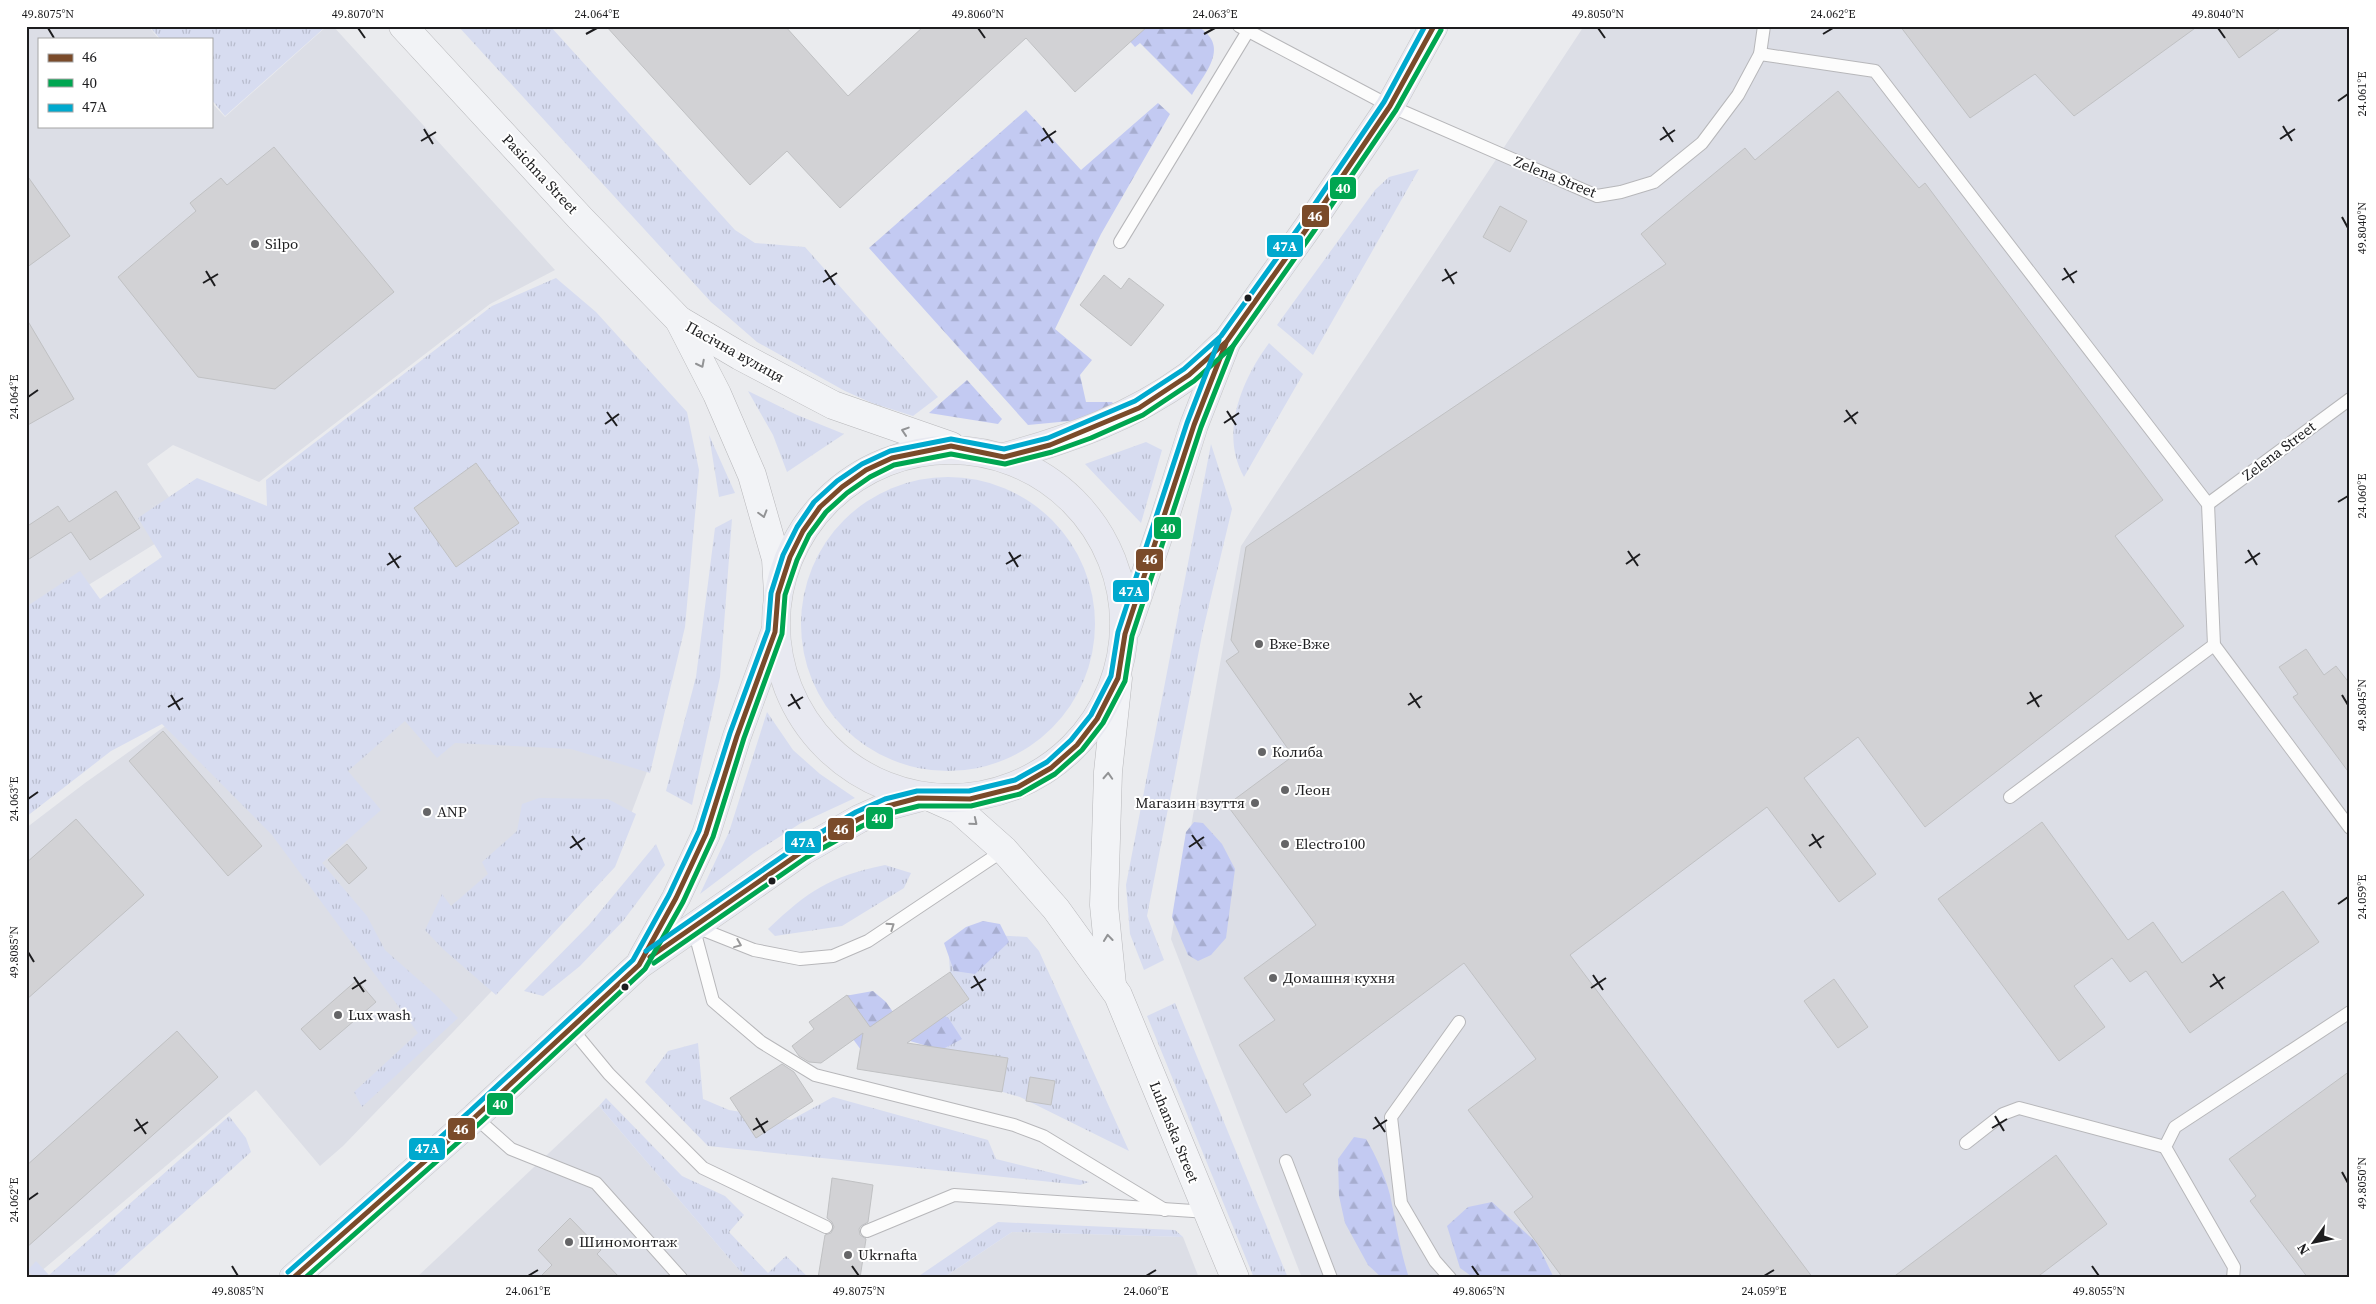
<svg xmlns="http://www.w3.org/2000/svg" width="2376" height="1304" font-family="'Source Serif 4',serif">
	<style>
		.built { fill: #dcdee6 }
		.grass { fill: url(#grass-tufts) }
		.forest { fill: url(#forest-firs) }
		.building { fill: #d2d2d5; stroke: #c0c1c3 }
		.lines { fill: none; stroke-linecap: round; stroke-linejoin: round }
		.service-casing { stroke: #b7b7ba; stroke-width: 14 }
		.secondary-casing { stroke: #b7b7ba; stroke-width: 29 }
		.primary-casing { stroke: #c6c6c7; stroke-width: 29 }
		.service { stroke: #fcfcfc; stroke-width: 12 }
		.secondary { stroke: #f2f3f6; stroke-width: 28 }
		.primary { stroke: #e8e9f1; stroke-width: 28 }
		.bus-1-casing { stroke: #fff; stroke-width: 9 }
		.bus-2-casing { stroke: #fff; stroke-width: 9 }
		.bus-3-casing { stroke: #fff; stroke-width: 9 }
		.bus-1 { stroke: #7a4b2a; stroke-width: 5 }
		.bus-2 { stroke: #00a651; stroke-width: 5 }
		.bus-3 { stroke: #00a9ce; stroke-width: 5 }
		.oneway { stroke: #929395 }
		.oneway2 { stroke: #989899 }
		.ticks { fill: none; stroke: #1d1d1f; stroke-width: 2 }
		.poi-dot { fill: #656567; stroke: #fff; stroke-width: 2 }
		.bus-dot { fill: #1d1d1f; stroke: #fff; stroke-width: 2 }
		.labels { text-anchor: middle; stroke-width: 4; stroke-linejoin: round; paint-order: stroke }
		.street-label { font-size: 15px; fill: #1d1d1f; stroke: #fff }
		.poi-label { font-size: 15px; fill: #1d1d1f; stroke: #fff; text-anchor: start }
		.line-badge { stroke: #fff; stroke-width: 2 }
		.badge-label { font-size: 14px; text-anchor: middle; font-weight: bold; fill: #fff }
		.neatline { fill: none; stroke: #1d1d1f; stroke-width: 2 }
		.ticks-label { font-size: 12px; text-anchor: middle; fill: #1d1d1f }
	</style>
	<defs>
		<pattern id="grass-tufts" width="24" height="20" patternUnits="userSpaceOnUse" patternTransform="scale(1.25)"><rect width="24" height="20" fill="#d7dcf0"/><path d="M3 7l-1-3M5 7V3M7 7l1-3M15 17l-1-3M17 17v-4M19 17l1-3" fill="none" stroke="#b8bccd"/></pattern>
		<pattern id="forest-firs" width="22" height="20" patternUnits="userSpaceOnUse" patternTransform="scale(1.25)"><rect width="22" height="20" fill="#c3caf2"/><path d="M5 1l3.5 6h-7zM16 11l3.5 6h-7z" fill="#a7adcf"/></pattern>
	</defs>
	<rect width="100%" height="100%" fill="#eaebee"/>
	<g class="built">
		<polygon points="26,26 148,26 159,39 39,39 39,126 211,126 211,102 225,117 327,26 333,26 555,270 490,304 259,482 173,445 147,464 187,524 90,584 26,617"/>
		<polygon points="1584,26 2350,26 2350,1278 1302,1278 1171,939 1241,546"/>
		<polygon points="178,717 401,717 601,723 648,769 612,864 454,1031 343,1146 320,1166 256,1090 33,1278 26,1278 26,828 85,783"/>
		<polygon points="599,1106 746,1278 416,1278"/>
		<polygon points="1012,1232 1183,1237 1199,1278 943,1278"/>
	</g>
	<g class="grass">
		<polygon points="149,26 323,26 323,29 225,116 211,99 211,39 160,39"/>
		<polygon points="458,26 550,26 735,230 755,243 805,247 938,397 913,416 872,403 845,391 757,342 711,302"/>
		<polygon points="1419,169 1313,355 1277,325 1375,190 1389,177"/>
		<polygon points="556,278 596,312 687,412 699,470 685,627 650,773 571,749 455,743 437,758 405,721 348,771 381,810 322,863 367,916 385,950 436,995 458,1018 362,1107 354,1092 418,1033 272,835 162,724 111,751 26,817 26,607 80,571 100,599 162,557 138,518 197,478 267,506 266,480 492,306"/>
		<path d="M 1269,343 L 1303,374 L 1244,477 C 1219,432 1242,380 1269,343 Z"/>
		<polygon points="748,391 797,415 844,434 787,472 773,435"/>
		<polygon points="709,435 735,493 719,497"/>
		<polygon points="1146,442 1162,450 1141,523 1085,464"/>
		<polygon points="1211,444 1232,509 1203,630 1147,916 1164,960 1144,970 1130,934 1126,885"/>
		<circle cx="948" cy="624" r="147"/>
		<polygon points="732,519 720,677 692,805 666,791 696,677 715,528"/>
		<polygon points="767,712 793,750 820,774 855,798 801,823 754,853 700,894 729,832"/>
		<polygon points="539,798 608,799 636,814 615,867 496,995 443,949 425,930 442,894 451,906 488,874 482,862 517,831 522,804"/>
		<polygon points="656,844 665,865 623,921 580,966 543,996 524,991 589,925"/>
		<path d="M 885,865 L 911,873 L 904,888 L 842,926 L 775,936 L 768,929 C 809,890 829,877 885,865 Z"/>
		<polygon points="978,934 1027,937 1039,951 1129,1151 1020,1097 925,1069 929,1027 969,999 950,972 949,957"/>
		<polygon points="1175,1003 1288,1278 1254,1278 1147,1016"/>
		<polygon points="698,1043 703,1099 729,1110 791,1120 833,1097 988,1140 996,1159 1089,1182 1080,1185 708,1146 645,1082 668,1051"/>
		<polygon points="606,1098 682,1176 725,1196 744,1215 729,1232 768,1273 786,1256 809,1278 746,1278 599,1106"/>
		<polygon points="229,1116 246,1138 251,1152 111,1278 34,1278 28,1270 36,1261 49,1275"/>
		<polygon points="998,1222 1175,1230 1183,1237 1012,1232 943,1278 916,1278"/>
	</g>
	<g class="forest">
		<path d="M 1116,26 L 1197,26 C 1231,46 1206,71 1192,95 L 1140,43 L 1135,47 Z"/>
		<polygon points="1158,103 1170,114 1101,234 1055,329 1092,360 1080,375 1086,402 1112,402 1116,408 1091,419 1028,425 869,248 1026,110 1081,170"/>
		<polygon points="967,380 1002,419 998,424 929,413"/>
		<polygon points="1194,822 1203,823 1222,844 1235,869 1226,938 1211,955 1198,961 1188,955 1172,917 1186,832"/>
		<polygon points="983,921 1000,924 1009,942 975,974 954,971 944,943 966,927"/>
		<polygon points="873,991 886,1002 893,1012 932,1005 949,1019 962,1039 941,1050 910,1041 894,1053 867,1058 847,1031 840,1014 845,996"/>
		<path d="M 1354,1137 L 1366,1139 C 1376,1156 1385,1175 1390,1195 C 1396,1223 1400,1250 1409,1278 L 1382,1278 L 1368,1265 L 1345,1223 L 1339,1196 L 1338,1159 Z"/>
		<polygon points="1492,1202 1537,1243 1554,1278 1474,1278 1460,1268 1447,1226 1468,1207"/>
	</g>
	<g class="building">
		<polygon points="606,26 785,26 848,96 924,26 1148,26 1075,92 1026,38 840,208 787,151 750,185"/>
		<polygon points="1900,26 2198,26 2074,116 2035,74 1970,118"/>
		<polygon points="2217,26 2283,26 2239,58"/>
		<polygon points="1838,91 1919,188 1925,183 2163,500 2115,536 2184,626 1925,827 1858,737 1804,778 1876,874 1839,902 1767,807 1570,955 1813,1278 1563,1278 1514,1212 1533,1197 1468,1110 1536,1059 1464,963 1303,1084 1311,1095 1286,1113 1239,1045 1275,1020 1244,978 1316,925 1227,805 1293,756 1226,661 1239,652 1231,640 1246,547 1666,264 1641,234 1745,148 1755,160"/>
		<polygon points="274,147 394,292 275,389 198,377 118,277 196,211 190,203 221,178 227,185"/>
		<polygon points="26,174 70,236 26,268"/>
		<polygon points="1500,206 1527,221 1510,252 1483,237"/>
		<polygon points="1104,275 1121,289 1129,278 1164,305 1131,346 1080,305"/>
		<polygon points="26,318 74,399 26,426"/>
		<polygon points="476,463 519,523 456,567 414,508"/>
		<polygon points="116,491 140,528 90,560 71,532 26,561 26,527 58,506 69,522"/>
		<polygon points="2306,649 2324,675 2336,666 2350,684 2350,774 2293,697 2298,694 2279,667"/>
		<polygon points="163,731 262,846 228,876 129,761"/>
		<polygon points="76,819 144,895 26,1000 26,863"/>
		<polygon points="2042,822 2128,940 2153,922 2182,963 2283,891 2319,942 2190,1033 2146,971 2130,982 2112,958 2074,986 2105,1027 2059,1061 1938,899"/>
		<polygon points="347,844 367,868 349,884 328,860"/>
		<polygon points="950,972 969,999 907,1043 1008,1058 1002,1092 857,1069 863,1033 821,1063 809,1062 799,1056 792,1046 814,1029 809,1022 847,995 870,1027"/>
		<polygon points="1834,979 1868,1027 1838,1048 1804,1001"/>
		<polygon points="357,980 376,1002 320,1050 301,1029"/>
		<polygon points="177,1031 218,1077 26,1248 26,1166"/>
		<polygon points="782,1064 794,1072 813,1101 756,1138 730,1098"/>
		<polygon points="2350,1071 2350,1278 2308,1278 2250,1201 2256,1196 2229,1159"/>
		<polygon points="1030,1077 1055,1081 1051,1105 1026,1101"/>
		<polygon points="2056,1155 2107,1224 2036,1278 1892,1278"/>
		<polygon points="832,1178 873,1185 868,1222 861,1226 859,1229 860,1235 866,1239 860,1278 818,1278 825,1235 831,1233 834,1227 832,1222 827,1218"/>
		<polygon points="570,1218 601,1250 597,1254 620,1278 539,1278 552,1265 538,1250"/>
	</g>
	<g class="lines">
		<defs>
			<g id="service">
				<polyline points="1239,26 1390,106 1597,196 1621,192 1654,182 1702,143 1738,95 1760,54 1764,26"/>
				<polyline points="1760,54 1875,71 2208,504 2214,645 2350,828"/>
				<polyline points="1120,242 1248,31"/>
				<polyline points="2208,504 2350,399"/>
				<polyline points="2010,797 2214,645"/>
				<polyline points="693,926 713,1001 761,1042 815,1075 1014,1125 1043,1136 1165,1210"/>
				<polyline points="696,927 754,950 800,959 833,956 868,941 1004,850"/>
				<polyline points="571,1028 609,1074 703,1168 826,1227"/>
				<polyline points="475,1117 511,1149 596,1183 681,1278"/>
				<polyline points="1966,1143 2003,1114 2019,1108 2165,1147"/>
				<polyline points="1286,1161 1331,1278"/>
				<polyline points="867,1231 954,1195 1208,1212"/>
				<polyline points="1450,1278 1435,1261 1401,1203 1391,1117 1459,1022"/>
				<polyline points="2233,1278 2234,1267 2165,1147 2175,1127 2350,1012"/>
			</g>
			<g id="secondary">
				<polyline points="403,26 580,218 679,320 740,356 833,405 951,446"/>
				<polyline points="679,320 717,394 752,475 776,559 778,594"/>
				<polyline points="932,798 959,810 1004,850 1056,909 1118,995 1235,1278"/>
				<polyline points="1112,985 1104,905 1108,772 1118,678"/>
			</g>
			<g id="primary">
				<circle cx="950" cy="624" r="174"/>
				<path d="M 1004,457 C 1070,439 1132,417 1188,376 C 1200,367 1211,355 1222,345"/>
				<polyline points="1127,628 1164,520 1194,425 1227,341 1308,227 1390,106 1434,26"/>
				<polyline points="642,959 676,898 706,834 737,736 775,632"/>
				<polyline points="293,1278 475,1117 639,965 803,851 859,819 888,806 918,798"/>
			</g>
		</defs>
		<use href="#service" class="service-casing"/>
		<use href="#secondary" class="secondary-casing"/>
		<use href="#primary" class="primary-casing"/>
		<use href="#service" class="service"/>
		<use href="#secondary" class="secondary"/>
		<use href="#primary" class="primary"/>
		<defs>
			<g id="bus-1">
				<polyline points="650,957 803,851 859,819 888,806 918,798 970,799 1018,787 1051,768 1077,745 1097,719 1118,678 1125,634 1194,425 1226,343"/>
				<polyline points="293,1278 475,1117 639,965 676,898 706,834 737,736 775,632 778,594 790,557 803,531 820,507 842,487 866,470 892,458 951,446 1004,457 1050,445 1139,408 1189,375 1227,341 1308,227 1390,106 1434,26"/>
			</g>
			<g id="bus-2">
				<polyline points="654,963 807,857 862,826 891,813 919,806 971,806 1020,794 1055,774 1082,750 1103,723 1125,681 1132,636 1201,427 1233,346"/>
				<polyline points="305,1278 480,1123 645,969 683,902 713,837 744,738 782,634 785,595 797,560 809,535 826,512 847,493 870,477 894,465 951,454 1005,464 1052,452 1091,438 1143,415 1194,381 1233,346 1314,231 1396,110 1441,30"/>
			</g>
			<g id="bus-3">
				<polyline points="646,951 799,845 856,812 885,799 917,791 969,791 1015,780 1047,762 1071,740 1091,715 1111,676 1118,632 1187,423 1219,340"/>
				<polyline points="288,1272 470,1111 633,960 669,895 699,831 730,733 768,630 771,593 783,555 797,527 814,502 837,481 862,464 890,451 951,439 1004,449 1048,438 1135,401 1184,369 1221,336 1302,223 1384,102 1425,26"/>
			</g>
		</defs>
		<use href="#bus-1" class="bus-1-casing"/>
		<use href="#bus-2" class="bus-2-casing"/>
		<use href="#bus-3" class="bus-3-casing"/>
		<use href="#bus-1" class="bus-1"/>
		<use href="#bus-2" class="bus-2"/>
		<use href="#bus-3" class="bus-3"/>
	</g>
	<defs><path id="oneway-chevron" d="M-2-3.5L2.5 0L-2 3.5" fill="none" stroke-width="1.6" stroke-linecap="round" stroke-linejoin="round" transform="scale(1.25)"/></defs>
	<g class="oneway">
		<use href="#oneway-chevron" transform="translate(701 364) rotate(63)"/>
		<use href="#oneway-chevron" transform="translate(905 431) rotate(-162)"/>
		<use href="#oneway-chevron" transform="translate(763 514) rotate(74)"/>
		<use href="#oneway-chevron" transform="translate(1108 776) rotate(-87)"/>
		<use href="#oneway-chevron" transform="translate(974 822) rotate(39)"/>
		<use href="#oneway-chevron" transform="translate(1108 938) rotate(-96)"/>
	</g>
	<g class="oneway2">
		<use href="#oneway-chevron" transform="translate(891 926) rotate(-34)"/>
		<use href="#oneway-chevron" transform="translate(738 944) rotate(22)"/>
	</g>
	<path class="ticks" d="M 48,28 L 54,38M 358,28 L 365,38M 978,28 L 985,38M 1598,28 L 1605,38M 2218,28 L 2225,38M 586,34 L 597,28M 1204,34 L 1215,28M 1823,34 L 1833,28M 2338,101 L 2348,94M 2283,126 L 2292,141M 1663,127 L 1673,142M 1043,128 L 1053,143M 424,129 L 433,144M 2280,139 L 2295,129M 1660,140 L 1675,130M 421,141 L 436,132M 1041,141 L 1056,131M 2342,217 L 2348,228M 2064,268 L 2074,283M 1445,269 L 1454,284M 825,270 L 835,285M 206,271 L 215,286M 2062,280 L 2077,271M 1442,281 L 1457,272M 823,282 L 837,273M 203,283 L 218,274M 28,397 L 38,390M 1846,410 L 1856,424M 1227,411 L 1236,425M 607,412 L 617,426M 1844,422 L 1858,412M 1224,423 L 1239,413M 605,424 L 619,414M 2338,502 L 2348,496M 2248,550 L 2257,565M 1628,551 L 1638,566M 1009,552 L 1018,567M 389,553 L 399,568M 2245,563 L 2260,553M 1006,564 L 1021,555M 1626,564 L 1640,554M 387,565 L 401,556M 2030,692 L 2039,707M 1410,693 L 1420,708M 791,694 L 800,709M 171,695 L 180,710M 2342,695 L 2348,705M 2027,704 L 2042,695M 1408,705 L 1422,696M 788,706 L 803,697M 168,707 L 183,698M 28,799 L 38,792M 1812,834 L 1821,848M 1192,835 L 1202,849M 572,836 L 582,850M 1809,846 L 1824,836M 1189,847 L 1204,837M 570,848 L 585,838M 2338,904 L 2348,897M 28,952 L 34,962M 2213,974 L 2223,989M 1593,975 L 1603,990M 974,976 L 983,991M 354,977 L 364,992M 2210,987 L 2225,977M 971,988 L 986,979M 1591,988 L 1606,978M 352,989 L 366,980M 1995,1116 L 2004,1131M 1375,1117 L 1385,1132M 756,1118 L 765,1133M 136,1119 L 146,1134M 1992,1128 L 2007,1119M 1373,1129 L 1387,1120M 753,1130 L 768,1121M 134,1131 L 148,1122M 2342,1172 L 2348,1183M 28,1200 L 38,1193M 232,1266 L 238,1276M 852,1266 L 859,1276M 1472,1266 L 1479,1276M 2092,1266 L 2099,1276M 528,1276 L 538,1270M 1146,1276 L 1156,1270M 1764,1276 L 1774,1270"/>
	<g class="poi-dot">
		<circle cx="255" cy="244" r="5"/>
		<circle cx="1259" cy="644" r="5"/>
		<circle cx="1262" cy="752" r="5"/>
		<circle cx="1285" cy="790" r="5"/>
		<circle cx="1255" cy="803" r="5"/>
		<circle cx="427" cy="812" r="5"/>
		<circle cx="1285" cy="844" r="5"/>
		<circle cx="1273" cy="978" r="5"/>
		<circle cx="338" cy="1015" r="5"/>
		<circle cx="569" cy="1242" r="5"/>
		<circle cx="848" cy="1255" r="5"/>
	</g>
	<g class="bus-dot">
		<circle cx="1248" cy="298" r="4.5"/>
		<circle cx="772" cy="881" r="4.5"/>
		<circle cx="625" cy="987" r="4.5"/>
	</g>
	<g class="labels">
		<g class="street-label">
			<text transform="translate(540 174) rotate(47)" y="5">Pasichna Street</text>
			<text transform="translate(1555 177) rotate(22)" y="5">Zelena Street</text>
			<text transform="translate(735 352) rotate(29)" y="5">Пасічна вулиця</text>
			<text transform="translate(2279 451) rotate(-37)" y="5">Zelena Street</text>
			<text transform="translate(1174 1132) rotate(68)" y="5">Luhanska Street</text>
		</g>
		<g class="poi-label">
			<text x="265" y="249">Silpo</text>
			<text x="1269" y="649">Вже-Вже</text>
			<text x="1272" y="757">Колиба</text>
			<text x="1295" y="795">Леон</text>
			<text x="1245" y="808" text-anchor="end">Магазин взуття</text>
			<text x="437" y="817">ANP</text>
			<text x="1295" y="849">Electro100</text>
			<text x="1283" y="983">Домашня кухня</text>
			<text x="348" y="1020">Lux wash</text>
			<text x="579" y="1247">Шиномонтаж</text>
			<text x="858" y="1260">Ukrnafta</text>
		</g>
	</g>
	<g class="line-badge">
		<rect x="1329" y="176" width="28" height="24" rx="5" fill="#00a651"/>
		<rect x="1301" y="204" width="29" height="24" rx="5" fill="#7a4b2a"/>
		<rect x="1266" y="234" width="38" height="24" rx="5" fill="#00a9ce"/>
		<rect x="1153" y="516" width="29" height="24" rx="5" fill="#00a651"/>
		<rect x="1135" y="548" width="29" height="24" rx="5" fill="#7a4b2a"/>
		<rect x="1112" y="579" width="38" height="24" rx="5" fill="#00a9ce"/>
		<rect x="865" y="806" width="29" height="24" rx="5" fill="#00a651"/>
		<rect x="827" y="817" width="28" height="24" rx="5" fill="#7a4b2a"/>
		<rect x="784" y="830" width="38" height="24" rx="5" fill="#00a9ce"/>
		<rect x="486" y="1092" width="28" height="24" rx="5" fill="#00a651"/>
		<rect x="447" y="1117" width="29" height="24" rx="5" fill="#7a4b2a"/>
		<rect x="408" y="1137" width="38" height="24" rx="5" fill="#00a9ce"/>
	</g>
	<g class="badge-label">
		<text x="1343" y="193">40</text>
		<text x="1315" y="221">46</text>
		<text x="1285" y="251">47А</text>
		<text x="1168" y="533">40</text>
		<text x="1150" y="564">46</text>
		<text x="1131" y="596">47А</text>
		<text x="879" y="823">40</text>
		<text x="841" y="834">46</text>
		<text x="803" y="847">47А</text>
		<text x="500" y="1109">40</text>
		<text x="461" y="1134">46</text>
		<text x="427" y="1153">47А</text>
	</g>
	<rect width="2376" height="1304" fill="none" stroke="#ffffff" stroke-width="55"/>
	<rect x="38" y="38" width="175" height="90" fill="#ffffff" stroke="#a5a5a5"/>
	<rect x="48" y="54" width="25" height="8" fill="#7a4b2a" stroke="#a5a5a5"/>
	<text x="82" y="62" font-size="15" fill="#1d1d1f">46</text>
	<rect x="48" y="79" width="25" height="8" fill="#00a651" stroke="#a5a5a5"/>
	<text x="82" y="88" font-size="15" fill="#1d1d1f">40</text>
	<rect x="48" y="104" width="25" height="8" fill="#00a9ce" stroke="#a5a5a5"/>
	<text x="82" y="112" font-size="15" fill="#1d1d1f">47А</text>
	<g transform="translate(2314 1242) rotate(237)" stroke="#ffffff" stroke-width="4" paint-order="stroke">
	<path d="M0-4L9 19L0 12L-9 19Z" fill="#1d1d1f"/>
	<text y="-8" font-size="14" font-weight="bold" text-anchor="middle" fill="#1d1d1f">N</text>
	</g>
	<rect x="28" y="28" width="2320" height="1248" class="neatline"/>
	<g class="ticks-label">
		<text x="48" y="18">49.8075°N</text>
		<text x="358" y="18">49.8070°N</text>
		<text x="597" y="18">24.064°E</text>
		<text x="978" y="18">49.8060°N</text>
		<text x="1215" y="18">24.063°E</text>
		<text x="1598" y="18">49.8050°N</text>
		<text x="1833" y="18">24.062°E</text>
		<text x="2218" y="18">49.8040°N</text>
		<text transform="translate(2362 94) rotate(-90)" y="4">24.061°E</text>
		<text transform="translate(2362 228) rotate(-90)" y="4">49.8040°N</text>
		<text transform="translate(14 397) rotate(-90)" y="4">24.064°E</text>
		<text transform="translate(2362 496) rotate(-90)" y="4">24.060°E</text>
		<text transform="translate(2362 705) rotate(-90)" y="4">49.8045°N</text>
		<text transform="translate(14 799) rotate(-90)" y="4">24.063°E</text>
		<text transform="translate(2362 897) rotate(-90)" y="4">24.059°E</text>
		<text transform="translate(14 952) rotate(-90)" y="4">49.8085°N</text>
		<text transform="translate(2362 1183) rotate(-90)" y="4">49.8050°N</text>
		<text transform="translate(14 1200) rotate(-90)" y="4">24.062°E</text>
		<text x="238" y="1295">49.8085°N</text>
		<text x="528" y="1295">24.061°E</text>
		<text x="859" y="1295">49.8075°N</text>
		<text x="1146" y="1295">24.060°E</text>
		<text x="1479" y="1295">49.8065°N</text>
		<text x="1764" y="1295">24.059°E</text>
		<text x="2099" y="1295">49.8055°N</text>
	</g>
</svg>
